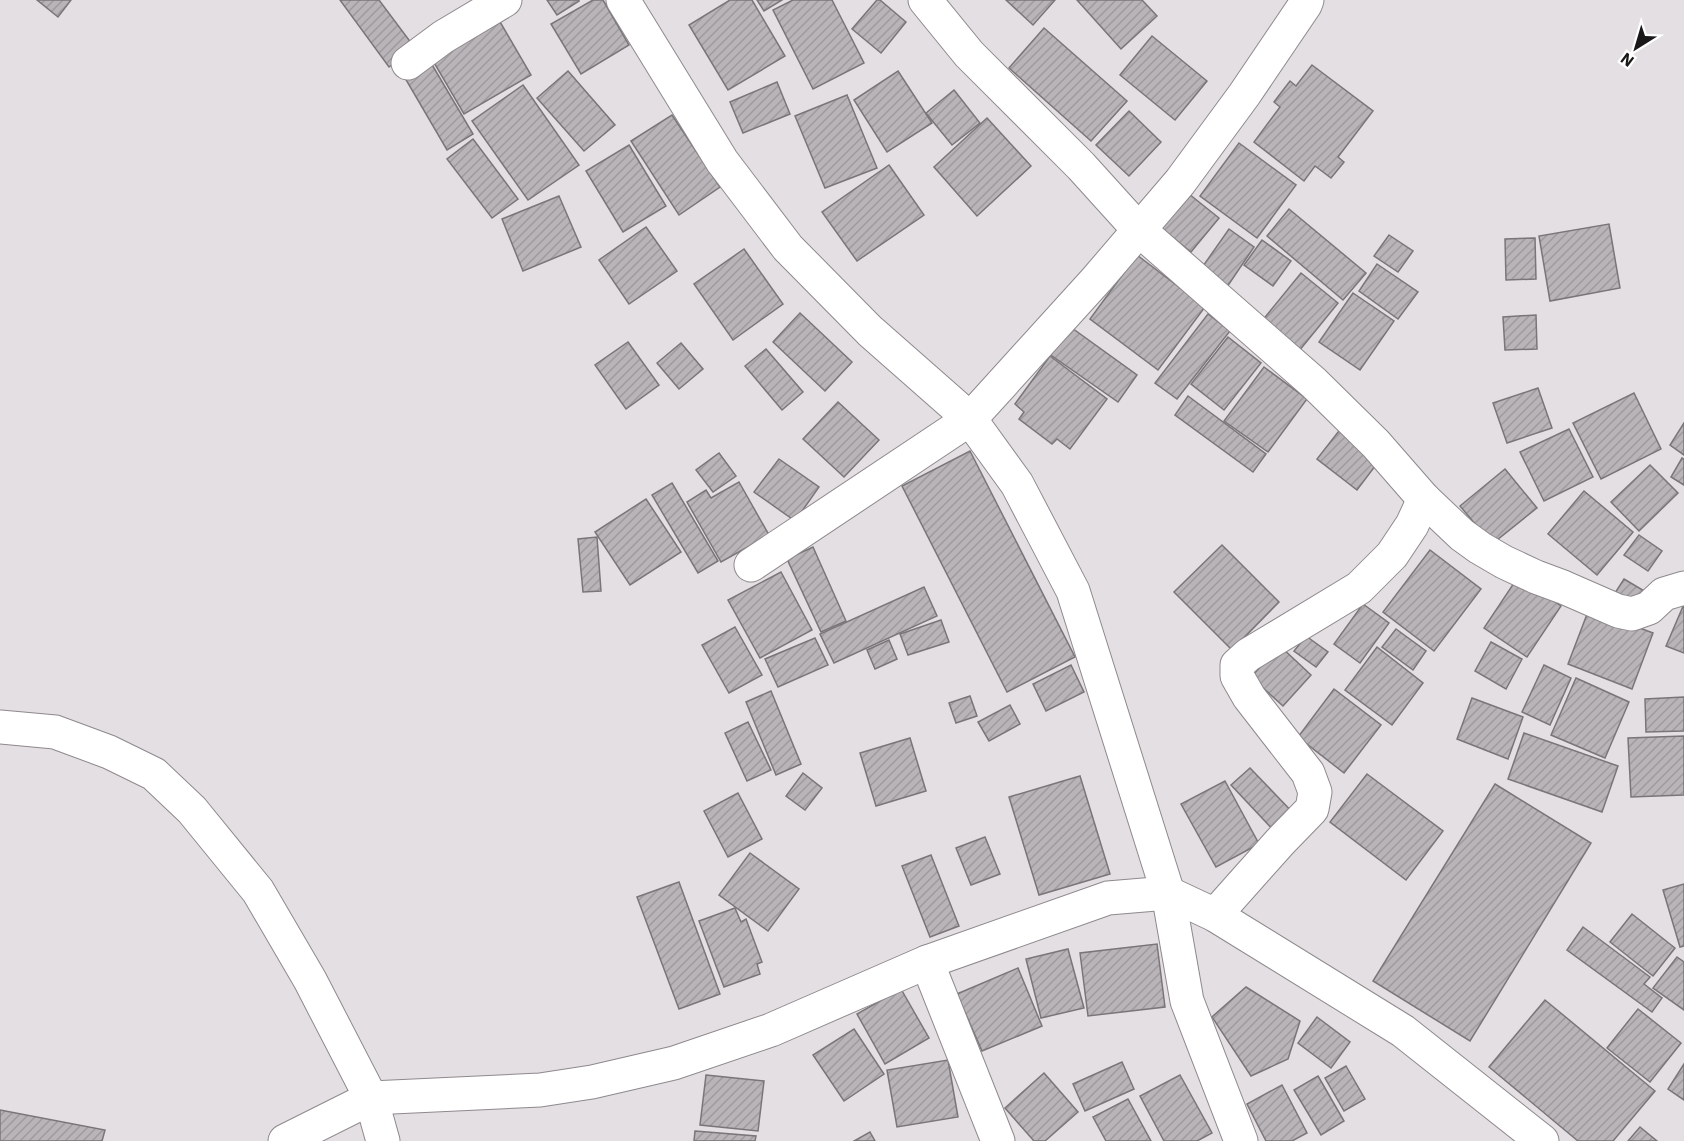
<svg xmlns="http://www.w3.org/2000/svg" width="1684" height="1141" font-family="'IBM Plex Sans',sans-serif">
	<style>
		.building { fill: url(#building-hatch); stroke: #7a7579; stroke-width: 1.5 }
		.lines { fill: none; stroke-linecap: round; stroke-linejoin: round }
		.minor-casing { stroke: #8e898d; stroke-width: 35 }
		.minor { stroke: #fff; stroke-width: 33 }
	</style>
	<defs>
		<pattern id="building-hatch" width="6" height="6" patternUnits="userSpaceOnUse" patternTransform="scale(1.5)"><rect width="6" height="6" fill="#b9b4b8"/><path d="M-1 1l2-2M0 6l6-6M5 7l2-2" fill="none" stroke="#9e9a9d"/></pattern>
	</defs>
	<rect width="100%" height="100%" fill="#e4dfe3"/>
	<g class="building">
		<polygon points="37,0 71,0 58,17"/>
		<polygon points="340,0 379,0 415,48 389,67"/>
		<polygon points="547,0 579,0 579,1 557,15"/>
		<polygon points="593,0 603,0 629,45 581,74 551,24"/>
		<polygon points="730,0 752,0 785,56 728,90 689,25"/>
		<polygon points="757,0 782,0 764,11"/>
		<polygon points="793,0 832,0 864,63 813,89 773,10"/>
		<polygon points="877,0 880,0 906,22 881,53 852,29"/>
		<polygon points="1006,0 1055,0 1033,25"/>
		<polygon points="1077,0 1142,0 1157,16 1121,49"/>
		<polygon points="496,15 531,75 464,114 429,54"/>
		<polygon points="1044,28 1127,101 1091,141 1009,68"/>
		<polygon points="1152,36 1207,81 1175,120 1120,75"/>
		<polygon points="431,63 473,134 447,150 405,78"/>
		<polygon points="1312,65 1373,111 1338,157 1344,162 1331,178 1315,166 1304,181 1254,142 1280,107 1274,102 1290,81 1296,86"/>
		<polygon points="568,71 615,125 584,151 537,98"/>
		<polygon points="898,71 932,123 887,152 854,100"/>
		<polygon points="777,82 790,114 743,133 730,102"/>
		<polygon points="523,85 579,165 528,200 472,121"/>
		<polygon points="954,90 980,123 952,145 926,113"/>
		<polygon points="847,95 877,168 825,188 795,116"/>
		<polygon points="1129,111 1161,142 1129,176 1096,145"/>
		<polygon points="672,115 720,187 679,215 631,141"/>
		<polygon points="987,118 1031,166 977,216 934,167"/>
		<polygon points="473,139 518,199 492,218 447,159"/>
		<polygon points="1239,143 1296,185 1257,238 1200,196"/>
		<polygon points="629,145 666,206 623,232 586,171"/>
		<polygon points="889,165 924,215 857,261 822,212"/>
		<polygon points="1189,194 1219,218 1191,252 1161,228"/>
		<polygon points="559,196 581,247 523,271 502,219"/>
		<polygon points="1289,209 1366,273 1343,300 1267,236"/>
		<polygon points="1609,224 1620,288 1550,301 1539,236"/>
		<polygon points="646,227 677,271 629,304 599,260"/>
		<polygon points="1229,229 1254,247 1227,287 1201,269"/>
		<polygon points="1389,235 1413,251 1398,272 1374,256"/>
		<polygon points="1535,238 1536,279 1506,280 1505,239"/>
		<polygon points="1262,240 1291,261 1273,286 1244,265"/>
		<polygon points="744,249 783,304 733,340 694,284"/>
		<polygon points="1137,255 1205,307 1158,370 1090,319"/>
		<polygon points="1377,264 1418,292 1398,319 1359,291"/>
		<polygon points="1301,273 1338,303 1299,351 1262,321"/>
		<polygon points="1353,293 1394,321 1360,370 1319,342"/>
		<polygon points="800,313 852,362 825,391 773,342"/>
		<polygon points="1208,314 1230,331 1177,399 1155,383"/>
		<polygon points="1536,315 1537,349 1505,350 1503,317"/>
		<polygon points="1065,323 1137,375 1118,402 1045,351"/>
		<polygon points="1228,337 1261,363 1224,410 1191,384"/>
		<polygon points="628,342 659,385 626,409 595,365"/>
		<polygon points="681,343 703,369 679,389 657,363"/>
		<polygon points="766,349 803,392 782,410 745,366"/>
		<polygon points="1050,356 1107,399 1070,449 1057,439 1052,444 1019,419 1024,412 1015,404"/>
		<polygon points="1264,367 1307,399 1268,452 1224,421"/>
		<polygon points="1538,388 1552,428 1507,443 1493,403"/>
		<polygon points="1634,393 1661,449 1601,479 1573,423"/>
		<polygon points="1188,396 1266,454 1253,472 1175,415"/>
		<polygon points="838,402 879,440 844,477 803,439"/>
		<polygon points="1684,423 1684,455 1670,445"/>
		<polygon points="1342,427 1382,457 1357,490 1317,459"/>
		<polygon points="1569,429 1593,477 1544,501 1520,452"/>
		<polygon points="970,451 1075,657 1007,692 902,486"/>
		<polygon points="719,453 736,476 713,492 696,470"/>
		<polygon points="1682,458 1684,459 1684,485 1671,477"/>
		<polygon points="779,459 819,487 795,521 754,492"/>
		<polygon points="1650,465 1678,493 1639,531 1611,502"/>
		<polygon points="1505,469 1537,508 1492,544 1460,506"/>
		<polygon points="739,482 769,535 721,562 687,502 706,490 711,498"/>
		<polygon points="672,483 718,561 698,573 652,495"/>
		<polygon points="1584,491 1633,532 1597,575 1548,534"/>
		<polygon points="646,499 681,552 630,585 595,532"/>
		<polygon points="1639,535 1662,551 1648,571 1624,555"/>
		<polygon points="597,537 601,591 583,592 578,539"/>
		<polygon points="1222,545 1279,602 1232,650 1174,592"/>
		<polygon points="813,547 846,621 821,632 787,559"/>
		<polygon points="1430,550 1481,589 1434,651 1383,612"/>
		<polygon points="781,572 812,630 760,658 728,600"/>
		<polygon points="1518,577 1561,606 1527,657 1484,628"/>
		<polygon points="1624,579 1646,592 1638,607 1615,593"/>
		<polygon points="924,587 937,616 834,663 820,634"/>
		<polygon points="1363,604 1389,623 1360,663 1334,644"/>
		<polygon points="1684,604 1684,653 1666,646"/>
		<polygon points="1589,609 1653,633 1632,689 1568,664"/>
		<polygon points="941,620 949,642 908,655 900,634"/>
		<polygon points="735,627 762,675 729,693 702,645"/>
		<polygon points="1396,629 1426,651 1413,670 1382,647"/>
		<polygon points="1306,636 1328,652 1316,667 1294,651"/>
		<polygon points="815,638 828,665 778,687 765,659"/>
		<polygon points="889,640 897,659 875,669 867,650"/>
		<polygon points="1491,642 1522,659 1506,689 1475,671"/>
		<polygon points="1280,646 1311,675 1283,706 1251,677"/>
		<polygon points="1377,647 1423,683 1392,725 1345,690"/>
		<polygon points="1071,665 1084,692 1046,711 1033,684"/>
		<polygon points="1544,665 1571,678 1550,725 1522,712"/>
		<polygon points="1576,678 1629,702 1605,758 1551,735"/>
		<polygon points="1334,689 1381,725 1344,773 1298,737"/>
		<polygon points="771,691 801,764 776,775 746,702"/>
		<polygon points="970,696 977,716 956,723 949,703"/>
		<polygon points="1684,697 1684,731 1646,732 1645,699"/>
		<polygon points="1472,698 1523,717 1508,759 1457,739"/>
		<polygon points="1010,705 1020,724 989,741 978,722"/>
		<polygon points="748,722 771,770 747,781 725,733"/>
		<polygon points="1524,733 1618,766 1602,812 1508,779"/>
		<polygon points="1684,736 1684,795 1631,797 1628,738"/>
		<polygon points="910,738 926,791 876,806 860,753"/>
		<polygon points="1250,768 1298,818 1279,836 1231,785"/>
		<polygon points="803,773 822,788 805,810 786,796"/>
		<polygon points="1367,774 1443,831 1406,880 1330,822"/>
		<polygon points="1080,776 1110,874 1039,895 1009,797"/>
		<polygon points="1225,781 1259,844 1216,867 1181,804"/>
		<polygon points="1495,784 1591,843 1470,1041 1373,981"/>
		<polygon points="738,793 762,839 728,857 704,811"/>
		<polygon points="985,837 1000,874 971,885 956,848"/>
		<polygon points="750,853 799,889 768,931 719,895"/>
		<polygon points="931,855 959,926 930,937 902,866"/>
		<polygon points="679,882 720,994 679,1009 637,897"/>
		<polygon points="1684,884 1684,946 1680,947 1663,890"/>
		<polygon points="735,908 741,922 746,919 762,962 757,964 760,974 724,987 699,921"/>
		<polygon points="1632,914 1675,948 1653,976 1610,942"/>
		<polygon points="1583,927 1650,977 1644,984 1662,998 1652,1012 1567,950"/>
		<polygon points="1157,944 1165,1007 1088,1016 1080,953"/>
		<polygon points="1068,949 1084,1008 1041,1018 1026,959"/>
		<polygon points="1677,957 1684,962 1684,1010 1653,988"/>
		<polygon points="1018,968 1042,1026 982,1051 957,994"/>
		<polygon points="1246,987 1300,1021 1288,1059 1251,1076 1212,1017"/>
		<polygon points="901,989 929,1038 885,1064 857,1014"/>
		<polygon points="1545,1000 1655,1091 1613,1141 1578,1141 1489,1067"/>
		<polygon points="1638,1009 1681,1043 1650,1082 1607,1048"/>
		<polygon points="1317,1017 1350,1042 1331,1068 1298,1043"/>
		<polygon points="854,1029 884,1074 844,1101 813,1055"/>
		<polygon points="948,1060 958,1117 897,1127 887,1070"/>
		<polygon points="1122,1062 1134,1089 1085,1111 1073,1084"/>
		<polygon points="1684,1064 1684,1100 1668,1089"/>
		<polygon points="1346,1066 1365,1099 1344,1111 1325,1078"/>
		<polygon points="1044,1073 1078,1112 1045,1141 1034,1141 1005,1108"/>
		<polygon points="706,1075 764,1081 758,1131 700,1125"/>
		<polygon points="1180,1075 1212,1133 1197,1141 1164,1141 1140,1096"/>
		<polygon points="1318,1076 1344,1121 1321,1135 1294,1090"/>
		<polygon points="1282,1085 1307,1133 1292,1141 1266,1141 1247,1104"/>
		<polygon points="1128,1099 1151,1141 1106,1141 1093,1117"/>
		<polygon points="0,1110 105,1130 102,1141 0,1141"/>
		<polygon points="1640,1127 1657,1141 1628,1141"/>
		<polygon points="695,1131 756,1136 755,1141 694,1141"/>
		<polygon points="870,1132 875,1141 854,1141"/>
	</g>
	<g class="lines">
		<defs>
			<g id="minor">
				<polyline points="623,0 722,161 788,248 870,331 970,419 1017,484 1073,591 1168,893 1187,1001 1241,1141"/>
				<polyline points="925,0 969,54 1081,166 1138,229 1314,383 1376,444 1424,499 1462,535 1480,548 1504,562 1536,577 1563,587 1618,611 1632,614 1649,608 1664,594 1684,588"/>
				<polyline points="408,63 443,37 505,0"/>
				<polyline points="751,565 970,419 1097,279 1180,182 1244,95 1305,5 1307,0"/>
				<polyline points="0,727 55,732 109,752 154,774 192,810 258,891 310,980 371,1098 540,1090 592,1082 674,1063 771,1030 927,962 1108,898 1168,893 1215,915 1403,1031 1542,1141"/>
				<polyline points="1215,915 1280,842 1312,809 1315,792 1308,773 1249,697 1237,676 1237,665 1248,655 1359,588 1392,555 1412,525 1424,499"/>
				<polyline points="927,962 998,1141"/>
				<polyline points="285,1141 371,1098 383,1141"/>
			</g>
		</defs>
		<use href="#minor" class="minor-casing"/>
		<use href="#minor" class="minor"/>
	</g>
	<g transform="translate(1636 48) rotate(217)" stroke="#ffffff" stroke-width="4.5" paint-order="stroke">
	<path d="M0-4.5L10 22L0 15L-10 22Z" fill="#191718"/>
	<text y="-9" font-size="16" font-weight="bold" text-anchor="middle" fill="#191718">N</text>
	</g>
</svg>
